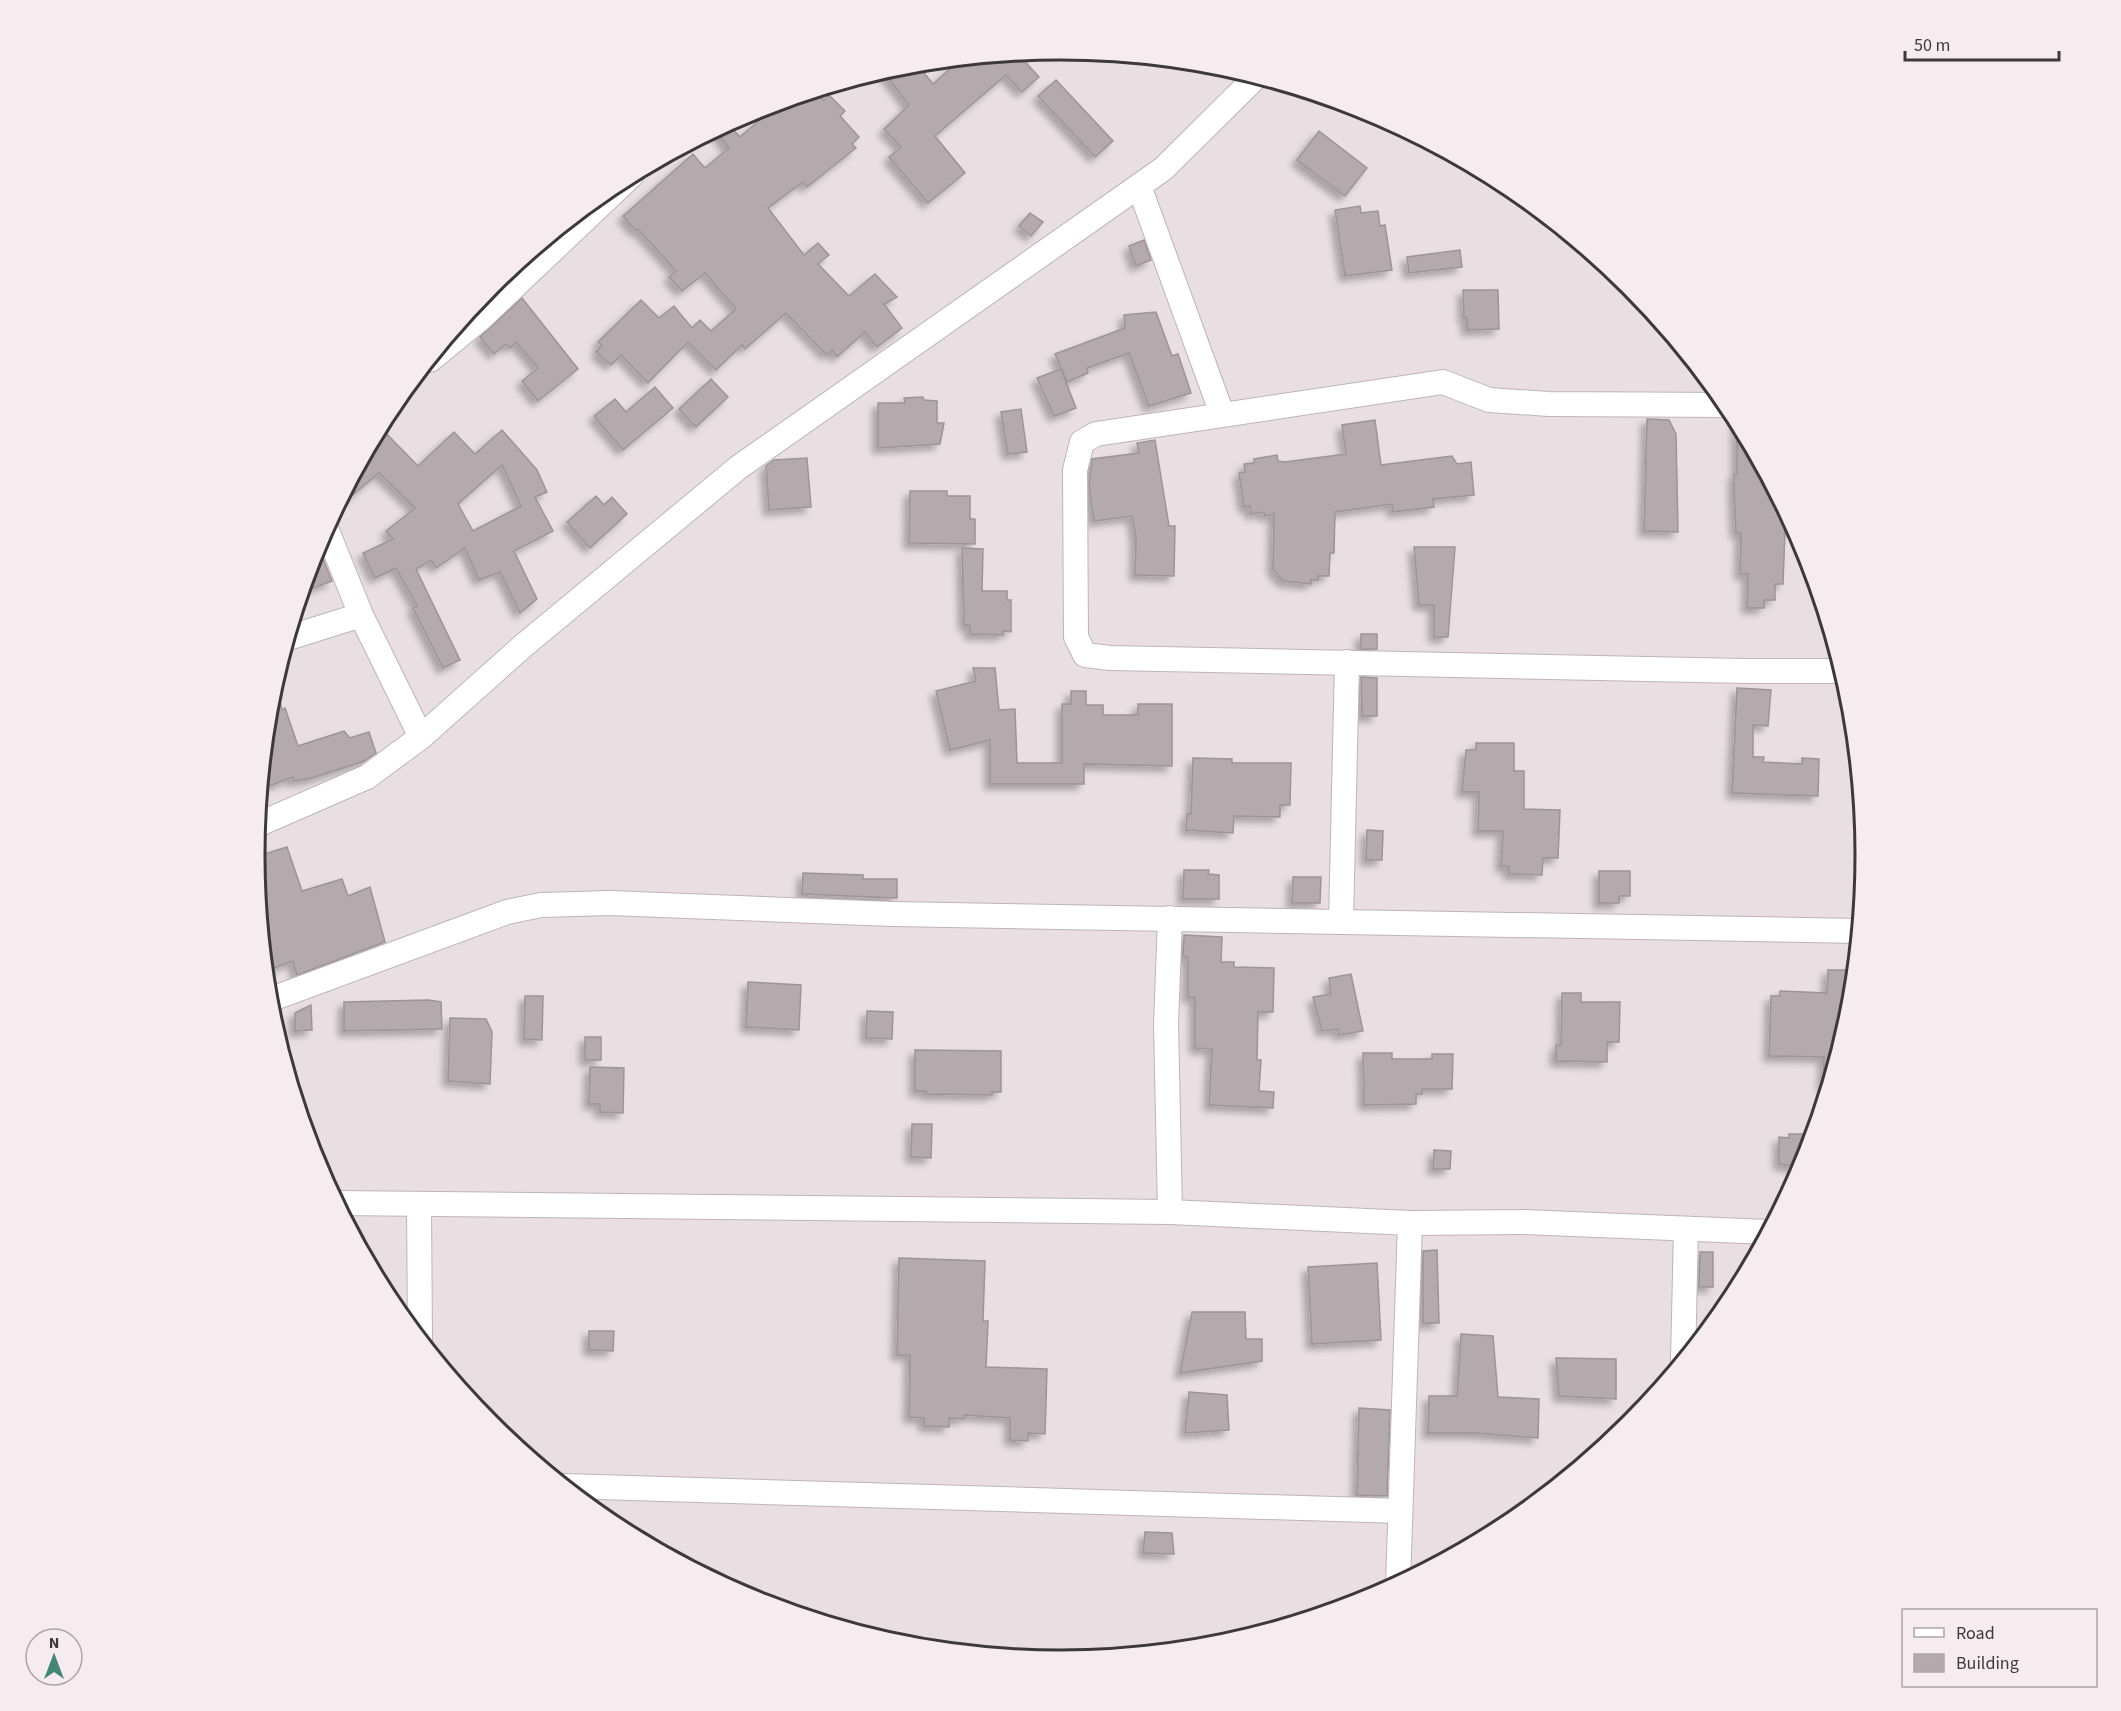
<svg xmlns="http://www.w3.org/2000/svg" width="2121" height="1711" font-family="'Source Sans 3',sans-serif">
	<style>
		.building { fill: #b4aaad; stroke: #9d9497; stroke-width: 1.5; fill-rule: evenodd; filter: url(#shadow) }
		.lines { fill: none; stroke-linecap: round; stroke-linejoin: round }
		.minor-casing { stroke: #beb4b7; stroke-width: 26 }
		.minor { stroke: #fff; stroke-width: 24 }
		.rim { fill: none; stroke: #3d393a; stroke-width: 3 }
	</style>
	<defs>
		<filter id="shadow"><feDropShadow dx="-5.5" dy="5.5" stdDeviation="3" flood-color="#0004"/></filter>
	</defs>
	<rect width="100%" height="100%" fill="#e9dfe2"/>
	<g class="building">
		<polygon points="1018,54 1039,77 1022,92 1006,75 935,136 965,173 928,203 889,157 901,147 884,129 909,105 883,71 917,64 933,84 961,59"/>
		<polygon points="1056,80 1113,141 1095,157 1038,96"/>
		<polygon points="816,92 824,100 829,95 845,111 840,116 859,137 852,144 856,148 807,187 803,182 768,208 804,255 818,243 829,255 818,264 849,296 875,274 897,297 884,304 902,328 877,347 865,332 837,357 832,350 827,355 786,313 745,349 742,345 716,370 688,342 648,383 621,355 611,365 596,352 602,345 598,342 641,300 659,318 674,306 692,328 700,320 711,331 736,309 705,273 682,291 669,277 676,271 638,229 636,231 623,216 693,154 705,168 729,148 717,133 728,124 740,137 769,112 765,107"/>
		<polygon points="1319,131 1367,168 1345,196 1297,160"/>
		<polygon points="1360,206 1361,213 1378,211 1380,226 1385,225 1392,270 1345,276 1335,210"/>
		<polygon points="1030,213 1043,222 1031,236 1019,226"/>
		<polygon points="1144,240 1151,260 1136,266 1129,246"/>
		<polygon points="1460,250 1462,267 1409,273 1407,257"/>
		<polygon points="1463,290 1498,290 1499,329 1467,330 1467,318 1464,318"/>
		<polygon points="522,298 578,369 538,401 522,381 538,368 516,342 510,348 506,344 494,354 480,337"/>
		<polygon points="1156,312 1172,356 1178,354 1191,393 1149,406 1129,353 1087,368 1088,373 1067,382 1055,354 1125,328 1124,315"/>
		<polygon points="1061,369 1076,408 1054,416 1037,378"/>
		<polygon points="711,379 728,397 696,427 679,409"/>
		<polygon points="655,387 673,408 623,450 594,416 615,399 626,412"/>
		<polygon points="923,397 924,400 937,401 937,423 944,423 940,444 878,448 878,403 905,403 904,398"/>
		<polygon points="1021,409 1027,452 1008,454 1001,412"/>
		<polygon points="1647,419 1669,420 1676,434 1678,532 1644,531"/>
		<polygon points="1375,420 1381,465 1452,456 1457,464 1471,462 1474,495 1433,499 1434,507 1393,512 1392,504 1335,512 1334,553 1330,553 1329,576 1318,576 1318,580 1311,580 1311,584 1283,581 1273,569 1274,514 1265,516 1264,512 1251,514 1250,506 1244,507 1239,473 1245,472 1244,464 1254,463 1254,459 1277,455 1278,461 1285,462 1346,454 1342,425"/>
		<polygon points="1737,420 1796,530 1785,530 1783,584 1775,584 1775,600 1764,600 1764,608 1747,608 1748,574 1740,574 1741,533 1736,533 1734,496 1734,474 1737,474"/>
		<path d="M 380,427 L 418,466 L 454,432 L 475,454 L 502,430 L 537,470 L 547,492 L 535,497 L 553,531 L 514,551 L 537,599 L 520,613 L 500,572 L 479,580 L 465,548 L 436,568 L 431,560 L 416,569 L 460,660 L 443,668 L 413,608 L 417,606 L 396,568 L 375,578 L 363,553 L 393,539 L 386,531 L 415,508 L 379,473 L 336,509 ZM 502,465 L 521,506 L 473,531 L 458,504 Z"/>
		<polygon points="1155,440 1169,526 1175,526 1174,576 1135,575 1136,537 1132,516 1094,521 1089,486 1092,459 1139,453 1137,443"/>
		<polygon points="807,458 811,507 769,510 766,466 774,460"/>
		<polygon points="910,491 947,491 947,496 970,496 970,519 975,519 975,544 909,543"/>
		<polygon points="596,496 604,505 612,497 627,514 590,548 567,522"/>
		<polygon points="317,544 332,581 302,592 316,547"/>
		<polygon points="1414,547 1455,547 1448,637 1434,637 1434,605 1419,605"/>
		<polygon points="962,548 983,549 982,591 1007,591 1007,600 1011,600 1011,632 1003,631 1003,635 970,634 970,625 964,625"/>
		<rect x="1361" y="634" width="16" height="15"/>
		<polygon points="973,668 995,668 999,710 1015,709 1017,763 1062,763 1062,704 1071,704 1071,691 1086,691 1086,705 1103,705 1103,715 1138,715 1138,704 1172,704 1172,766 1084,764 1084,784 990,784 990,740 950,750 936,691 976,681"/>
		<polygon points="1361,677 1377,678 1377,716 1362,716"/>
		<polygon points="275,683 282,710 285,708 298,746 344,731 350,738 369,732 376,753 364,761 312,778 294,781 293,777 261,789 270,698"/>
		<polygon points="1737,688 1771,690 1768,726 1753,725 1753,757 1764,757 1763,762 1802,764 1802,758 1819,759 1818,796 1732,793"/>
		<polygon points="1476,743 1514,743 1514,771 1524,771 1524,809 1560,810 1558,858 1543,858 1542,875 1509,874 1509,867 1501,866 1503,831 1478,831 1479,792 1462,792 1466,750 1476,750"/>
		<polygon points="1193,758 1232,759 1232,763 1291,763 1290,805 1280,805 1280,817 1234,816 1233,833 1186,830 1187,814 1191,814"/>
		<polygon points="1367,830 1383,831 1382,860 1366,860"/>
		<polygon points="287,847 302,891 342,879 348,896 370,887 385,942 297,975 293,961 266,971 255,857"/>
		<polygon points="1184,870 1209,870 1208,874 1219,875 1219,899 1183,899"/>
		<polygon points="1599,871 1630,871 1630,896 1619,896 1619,903 1599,903"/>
		<polygon points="803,873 863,875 863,879 897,879 897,898 802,894"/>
		<polygon points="1293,877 1321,877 1320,903 1292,903"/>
		<polygon points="1184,935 1222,937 1221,962 1234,962 1234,967 1274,968 1273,1012 1258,1012 1257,1060 1261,1060 1259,1091 1274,1092 1273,1108 1209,1105 1212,1049 1195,1048 1195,997 1188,997 1188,957 1183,956"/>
		<polygon points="1828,970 1855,970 1851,1013 1828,1088 1823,1087 1824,1057 1769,1056 1771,996 1780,996 1780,991 1827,993"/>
		<polygon points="1351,974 1363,1031 1339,1035 1338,1029 1322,1031 1313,997 1331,994 1329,978"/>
		<polygon points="748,982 801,985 799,1030 746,1027"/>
		<polygon points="1562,993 1581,993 1581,1002 1620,1002 1619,1042 1607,1042 1607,1062 1556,1061 1556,1045 1561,1045"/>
		<polygon points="525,996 543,996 542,1040 524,1039"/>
		<polygon points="428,1000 441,1002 442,1029 344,1031 344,1002"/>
		<polygon points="311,1005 312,1030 295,1031 295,1013"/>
		<polygon points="867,1011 893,1012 892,1039 866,1038"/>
		<polygon points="450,1018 486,1019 492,1032 490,1084 448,1081"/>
		<rect x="585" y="1037" width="16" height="23"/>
		<polygon points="915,1050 1001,1051 1001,1092 992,1092 992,1095 926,1094 926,1091 915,1091"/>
		<polygon points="1363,1053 1392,1053 1392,1059 1432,1059 1432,1054 1453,1054 1452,1089 1422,1089 1422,1094 1416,1094 1416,1104 1364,1105"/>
		<polygon points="590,1067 624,1068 623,1113 600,1112 600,1104 589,1104"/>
		<polygon points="912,1124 932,1124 931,1158 911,1157"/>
		<polygon points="1789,1134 1814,1134 1803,1168 1779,1164 1779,1137 1789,1138"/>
		<polygon points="1434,1150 1451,1151 1450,1169 1433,1169"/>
		<polygon points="1437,1250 1439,1323 1423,1323 1423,1251"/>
		<polygon points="1700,1252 1713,1252 1713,1287 1699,1287"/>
		<polygon points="899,1258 985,1261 983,1321 988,1321 986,1367 1047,1369 1045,1434 1028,1433 1028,1441 1010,1440 1010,1418 964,1415 964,1419 949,1418 949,1427 924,1426 924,1418 909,1417 910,1355 897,1355"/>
		<polygon points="1377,1263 1381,1340 1312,1344 1308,1267"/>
		<polygon points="1192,1312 1245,1312 1246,1339 1262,1339 1262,1361 1180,1373"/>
		<polygon points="589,1331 614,1331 613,1351 589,1350"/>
		<polygon points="1461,1334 1493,1336 1498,1397 1539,1399 1538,1438 1474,1433 1428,1433 1429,1396 1457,1396"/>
		<polygon points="1556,1358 1616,1359 1616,1399 1559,1396"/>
		<polygon points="1189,1392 1227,1395 1229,1430 1185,1433"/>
		<polygon points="1359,1408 1390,1410 1387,1496 1357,1495"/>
		<polygon points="1145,1532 1172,1533 1174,1554 1143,1553"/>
	</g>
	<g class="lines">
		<defs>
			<g id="minor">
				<polyline points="1139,186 1222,414"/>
				<polyline points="430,360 480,319 632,175"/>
				<polyline points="1729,405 1549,404 1489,400 1443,382 1096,434 1082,442 1075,470 1076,637 1085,655 1110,658 1745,671 1843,671"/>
				<polyline points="326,528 361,615 421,737"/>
				<polyline points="288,638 361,615"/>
				<polyline points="257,825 367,777 421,737 523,646 739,467 1163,169 1256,77"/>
				<polyline points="1170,918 1166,1024 1170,1212"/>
				<polyline points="1341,922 1347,662"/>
				<polyline points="269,1000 507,912 541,905 610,903 892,914 1859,931"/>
				<polyline points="337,1203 1170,1212 1410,1223 1524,1222 1769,1232"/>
				<polyline points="419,1204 420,1339"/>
				<polyline points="1683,1361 1686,1229"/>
				<polyline points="564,1486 1400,1511"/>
				<polyline points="1398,1585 1410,1223"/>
			</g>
		</defs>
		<use href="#minor" class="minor-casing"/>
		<use href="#minor" class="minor"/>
	</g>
	<path d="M0 0H2121V1711H0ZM265 855a795 795 0 1 1 1590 0a795 795 0 1 1-1590 0Z" fill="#f6ecef" fill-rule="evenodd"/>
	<path class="rim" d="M265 855a795 795 0 1 1 1590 0a795 795 0 1 1-1590 0Z"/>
	<rect x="1902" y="1609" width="195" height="78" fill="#f6ecef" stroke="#aca4a7" stroke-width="1.5"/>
	<rect x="1914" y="1628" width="30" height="9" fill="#ffffff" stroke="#aca4a7" stroke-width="1.5"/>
	<text x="1956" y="1639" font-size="18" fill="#3d393a">Road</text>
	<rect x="1914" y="1654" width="30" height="18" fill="#b4aaad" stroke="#aca4a7" stroke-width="1.5"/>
	<text x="1956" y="1669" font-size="18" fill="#3d393a">Building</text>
	<g transform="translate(54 1657)"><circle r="28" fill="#f6ecef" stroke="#aca4a7" stroke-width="1.5"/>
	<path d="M0-4.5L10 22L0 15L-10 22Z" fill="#448677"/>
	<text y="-9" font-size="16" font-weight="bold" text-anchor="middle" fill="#3d393a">N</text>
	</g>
	<path d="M1905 51v9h154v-9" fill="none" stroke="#3d393a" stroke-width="3"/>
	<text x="1914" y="51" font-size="18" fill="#3d393a" stroke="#f6ecef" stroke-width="4.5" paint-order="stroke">50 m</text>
</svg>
